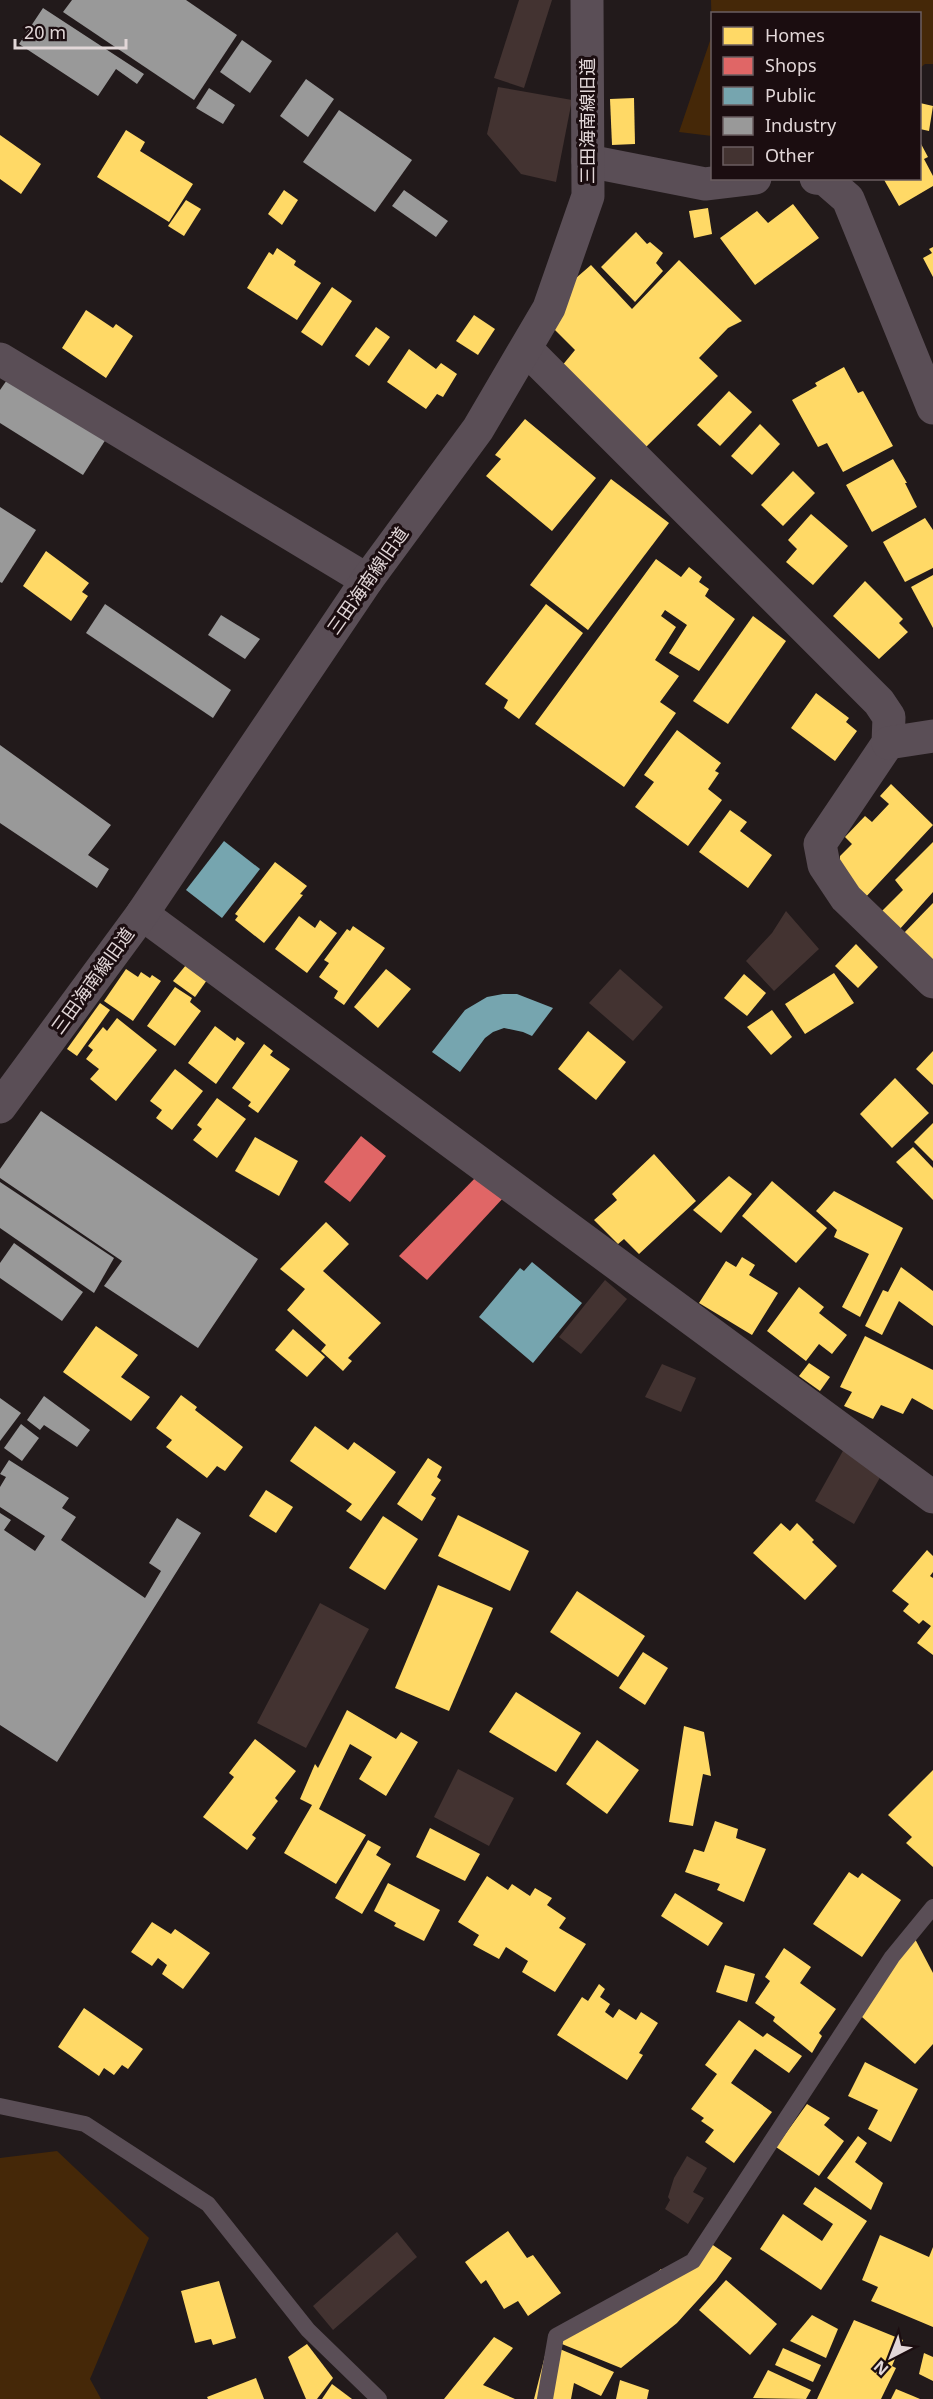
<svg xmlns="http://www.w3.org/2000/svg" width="933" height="2399" font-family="'Noto Sans','Noto Sans JP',sans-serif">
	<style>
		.green { fill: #452808 }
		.homes { fill: #ffd966 }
		.shops { fill: #e06666 }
		.public { fill: #76a5af }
		.industry { fill: #999 }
		.building { fill: #433331 }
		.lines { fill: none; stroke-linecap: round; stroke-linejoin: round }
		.service { stroke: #5a4e56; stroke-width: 16 }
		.minor { stroke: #5a4e56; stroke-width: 33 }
		.tertiary { stroke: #5a4e56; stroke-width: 33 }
		.labels { text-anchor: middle; stroke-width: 6; stroke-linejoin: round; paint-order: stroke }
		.street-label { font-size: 18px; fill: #e2d7d8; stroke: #1b0d10 }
	</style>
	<rect width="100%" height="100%" fill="#221a1b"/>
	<g class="green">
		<polygon points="711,0 933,0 933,64 925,64 920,68 920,14 712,14 712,136 679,132 712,35"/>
		<polygon points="57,2151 149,2238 90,2379 101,2399 0,2399 0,2158"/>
	</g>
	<g class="homes">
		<polygon points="634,98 635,144 612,145 610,99"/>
		<polygon points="920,103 933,106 929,131 920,129"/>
		<polygon points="126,130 145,142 140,151 193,184 169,222 97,177"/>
		<polygon points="0,135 41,164 21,194 0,179"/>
		<polygon points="920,142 928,157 924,159 933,176 933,186 899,206 883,178 920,178"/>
		<polygon points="284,190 298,200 282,225 268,214"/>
		<polygon points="186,200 201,209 184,236 168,226"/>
		<polygon points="793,204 819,238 755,285 720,238 757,211 768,223"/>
		<polygon points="708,208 712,234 694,238 689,211"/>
		<polygon points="636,232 647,244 650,242 663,253 656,263 663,271 635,302 601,267"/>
		<polygon points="933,247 933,277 923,258 932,253 929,249"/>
		<polygon points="277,248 296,261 294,265 321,283 297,320 247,288 269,252 273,255"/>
		<polygon points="679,260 742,321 728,328 699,358 718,376 646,447 561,367 575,350 551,326 576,278 591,265 632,309"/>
		<polygon points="332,287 352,301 322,346 301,332"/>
		<polygon points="86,310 113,328 116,324 133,336 106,378 62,348"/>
		<polygon points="474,315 495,329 478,355 456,341"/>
		<polygon points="376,327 390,337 369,366 355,356"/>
		<polygon points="409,349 436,369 441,363 457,374 443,397 437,394 426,409 387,382"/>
		<polygon points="844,367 858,393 863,391 893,446 843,472 827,443 818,447 792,400 817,386 815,383"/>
		<polygon points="729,391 752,412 720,446 697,425"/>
		<polygon points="525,419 596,478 552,531 486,476 501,459 495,455"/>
		<polygon points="760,424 780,444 752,475 731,456"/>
		<polygon points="893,459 907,483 905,483 917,507 872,532 846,485"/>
		<polygon points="793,471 815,493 783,526 761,505"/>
		<polygon points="611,479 669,523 588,630 530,585"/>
		<polygon points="811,514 848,546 813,585 786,562 797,549 788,540"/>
		<polygon points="925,518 933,530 933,568 905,582 883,542"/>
		<polygon points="46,551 89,583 82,592 88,596 71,621 23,586"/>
		<polygon points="656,559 681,577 689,567 702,577 699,582 709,589 705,596 735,619 699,671 669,653 687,625 665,610 661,616 676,627 655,660 679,676 660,702 676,713 624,787 535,724"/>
		<polygon points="933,575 933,628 911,587"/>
		<polygon points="865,581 903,619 899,623 908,632 879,659 833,616"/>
		<polygon points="546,604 583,633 519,719 504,708 508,700 485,684"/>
		<polygon points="753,616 786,641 728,724 693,701"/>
		<polygon points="816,693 849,718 846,722 857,731 835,761 791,728"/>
		<polygon points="677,730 721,763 715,771 719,773 708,789 722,800 688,846 635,807 654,782 644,775"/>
		<polygon points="891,784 933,825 863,900 839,876 840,856 852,844 845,837 865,816 872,822 889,804 880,796"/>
		<polygon points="730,810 747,822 740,831 772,855 748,888 699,852"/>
		<polygon points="933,842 933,892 899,930 880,913 903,890 895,880"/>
		<polygon points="275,862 307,886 300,894 303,895 264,943 235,920 238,916 235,914"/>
		<polygon points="933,903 933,971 901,936"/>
		<polygon points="299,916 315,928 320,920 337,933 307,973 275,949"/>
		<polygon points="353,926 385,948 344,1005 334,998 338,991 319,977 329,963 324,960 347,929 350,931"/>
		<polygon points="856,944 878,967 858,988 835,966"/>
		<polygon points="186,965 207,980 195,997 173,981"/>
		<polygon points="126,969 138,977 141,972 150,978 152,975 161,981 133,1021 104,1001"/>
		<polygon points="386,969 411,989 378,1028 354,1007"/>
		<polygon points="834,973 854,1003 805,1034 785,1004"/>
		<polygon points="744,974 766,993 747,1016 724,998"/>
		<polygon points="175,987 192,998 190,1002 201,1011 175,1046 147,1026"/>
		<polygon points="100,1003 110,1010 77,1056 67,1049"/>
		<polygon points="772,1010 792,1037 771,1055 747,1027"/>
		<polygon points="117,1018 157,1050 116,1101 90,1079 99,1069 86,1059 93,1050 88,1046 103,1027 107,1031"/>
		<polygon points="215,1026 235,1041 237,1037 245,1043 216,1084 188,1063"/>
		<polygon points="588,1031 626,1062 596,1100 558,1069"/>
		<polygon points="264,1044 273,1051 270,1055 290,1069 258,1113 248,1106 251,1102 232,1088"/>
		<polygon points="933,1051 933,1085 916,1069"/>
		<polygon points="175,1069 203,1091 172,1130 156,1118 162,1110 150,1101"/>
		<polygon points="895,1078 929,1113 892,1148 860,1114"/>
		<polygon points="217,1098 246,1119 217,1158 193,1140 202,1129 197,1125"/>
		<polygon points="933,1123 933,1161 914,1142"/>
		<polygon points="255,1137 298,1161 279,1196 235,1171"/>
		<polygon points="913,1147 933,1168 933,1200 896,1162"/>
		<polygon points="654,1154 696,1201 639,1254 624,1239 618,1244 594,1220 617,1200 612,1194"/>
		<polygon points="729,1176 752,1194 721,1233 693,1210"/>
		<polygon points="772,1181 827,1228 796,1263 742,1216"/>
		<polygon points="834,1191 903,1228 860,1317 842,1307 869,1254 834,1237 837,1230 816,1211"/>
		<polygon points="326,1222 349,1244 323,1271 381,1323 348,1358 352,1361 343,1371 321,1351 326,1345 287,1310 305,1289 280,1269"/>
		<polygon points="742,1257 755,1265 749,1275 778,1293 752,1335 699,1303 726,1261 736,1267"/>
		<polygon points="901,1267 933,1291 933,1326 899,1301 882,1335 865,1326 883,1290 888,1292"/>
		<polygon points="799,1287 824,1307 819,1313 847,1335 832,1354 819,1344 806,1361 767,1331"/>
		<polygon points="96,1326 138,1355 121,1377 150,1397 131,1421 63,1372"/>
		<polygon points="293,1329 325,1357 307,1377 275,1350"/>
		<polygon points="865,1336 933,1370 933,1410 912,1398 903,1414 881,1405 873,1419 844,1406 852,1392 840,1387"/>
		<polygon points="809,1363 830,1377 820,1391 799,1376"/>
		<polygon points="181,1395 197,1407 195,1410 243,1447 225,1471 217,1466 207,1478 166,1447 172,1440 156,1428"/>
		<polygon points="315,1426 348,1450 354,1442 396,1472 361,1521 346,1511 352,1504 290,1461"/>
		<polygon points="428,1458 442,1467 437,1477 441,1480 431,1495 436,1498 422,1521 397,1504"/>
		<polygon points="266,1490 293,1507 276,1533 249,1516"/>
		<polygon points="458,1515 529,1551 510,1591 438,1556"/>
		<polygon points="383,1516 418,1539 385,1590 349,1568"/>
		<polygon points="781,1523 790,1531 797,1523 814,1540 812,1542 837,1566 805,1600 753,1553"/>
		<polygon points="927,1550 933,1556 933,1572 930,1576 933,1578 933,1655 917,1643 931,1626 923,1620 919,1624 903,1611 909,1604 892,1591"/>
		<polygon points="438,1585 493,1608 449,1711 395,1688"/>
		<polygon points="577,1591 645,1636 618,1677 550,1632"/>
		<polygon points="643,1652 668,1668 645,1705 619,1688"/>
		<polygon points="516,1692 581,1733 556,1772 489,1732"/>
		<polygon points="347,1710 396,1739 401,1732 418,1742 386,1796 359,1779 372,1757 350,1744 319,1809 366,1835 336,1884 284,1853 312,1805 300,1799 315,1764 318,1768"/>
		<polygon points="684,1726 704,1732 711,1776 703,1774 693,1826 669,1822"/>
		<polygon points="255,1739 296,1771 275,1798 278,1801 252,1835 256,1838 247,1850 203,1817 234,1777 229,1773"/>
		<polygon points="597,1740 639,1770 607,1814 566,1784"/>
		<polygon points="933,1770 933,1867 906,1843 912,1837 888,1815"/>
		<polygon points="715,1821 738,1829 736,1838 766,1849 744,1902 717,1890 720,1884 685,1872 694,1849 704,1852"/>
		<polygon points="430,1828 480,1854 465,1881 416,1857"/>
		<polygon points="368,1840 381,1847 376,1855 391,1864 362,1914 335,1898"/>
		<polygon points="849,1872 858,1878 862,1873 901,1900 862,1957 813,1924"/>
		<polygon points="487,1876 508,1890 512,1884 530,1896 535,1888 552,1898 547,1905 566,1918 559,1928 586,1944 555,1992 522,1972 528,1961 506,1947 499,1959 473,1945 479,1935 458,1922"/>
		<polygon points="388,1883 440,1910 424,1941 394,1926 396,1923 374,1911"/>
		<polygon points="675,1893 723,1923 708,1946 661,1916"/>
		<polygon points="152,1922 171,1934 175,1929 210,1953 183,1989 162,1974 167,1965 158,1958 152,1966 131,1952"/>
		<polygon points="914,1937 933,1973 933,2044 915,2064 853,2009"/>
		<polygon points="784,1948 811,1967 800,1983 836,2009 819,2033 822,2036 812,2053 773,2021 775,2017 755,2003 770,1981 765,1977"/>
		<polygon points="725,1965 755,1974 747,2002 716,1992"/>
		<polygon points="599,1984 605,1989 600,1997 610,2004 605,2012 613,2018 619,2009 636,2020 641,2012 658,2023 639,2053 643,2055 627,2080 557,2035 582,1997 588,2001"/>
		<polygon points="84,2008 143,2049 128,2069 122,2065 114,2075 104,2068 99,2076 58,2047"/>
		<polygon points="739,2020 763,2037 767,2033 802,2056 789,2073 755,2049 731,2083 772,2112 734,2163 705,2142 714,2130 701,2121 704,2118 691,2109 717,2074 705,2065"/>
		<polygon points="865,2062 918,2089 891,2142 868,2129 878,2110 848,2096"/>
		<polygon points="807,2104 830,2118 824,2125 844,2141 819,2176 776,2147"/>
		<polygon points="858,2136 867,2143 855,2162 883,2183 871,2210 827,2178"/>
		<polygon points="815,2187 867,2221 821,2290 760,2249 783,2214 822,2241 833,2224 803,2204"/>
		<polygon points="508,2231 527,2258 533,2255 561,2293 528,2316 518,2301 504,2309 486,2280 481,2284 465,2262"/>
		<polygon points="880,2235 929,2257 933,2247 933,2327 871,2301 878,2287 862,2280"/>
		<polygon points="707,2241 732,2258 716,2280 677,2323 621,2368 557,2342 641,2287 661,2269 668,2278"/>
		<polygon points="726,2280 777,2324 750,2355 699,2310"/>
		<polygon points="219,2281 236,2338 213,2345 211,2339 195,2343 181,2291"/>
		<polygon points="812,2315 838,2329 826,2358 790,2341"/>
		<polygon points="854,2320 903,2340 892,2366 896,2368 881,2399 817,2399"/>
		<polygon points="494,2337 513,2348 483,2385 515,2399 444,2399"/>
		<polygon points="307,2344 333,2378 317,2399 306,2399 288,2357"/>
		<polygon points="548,2344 614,2372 601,2396 574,2383 571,2399 534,2399"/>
		<polygon points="783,2348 821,2365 813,2382 775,2365"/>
		<polygon points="924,2353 933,2357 933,2381 919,2374"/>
		<polygon points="768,2370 811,2390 806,2399 753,2398"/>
		<polygon points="256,2378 264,2399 208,2399 207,2397"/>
		<polygon points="620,2380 649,2390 647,2399 616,2399"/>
		<polygon points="332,2384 352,2399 322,2399"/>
		<polygon points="896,2389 913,2396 920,2399 891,2399"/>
	</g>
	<g class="shops">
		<polygon points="361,1136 386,1156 350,1202 324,1182"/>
		<polygon points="479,1174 504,1197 427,1280 399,1256"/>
	</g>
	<g class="public">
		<polygon points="224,841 260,869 222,918 186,890"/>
		<polygon points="503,994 517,994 553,1008 532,1036 523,1032 504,1028 493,1032 485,1038 460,1072 432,1052 465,1010 487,997"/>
		<polygon points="532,1262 582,1303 533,1363 479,1317 520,1268 524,1271"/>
	</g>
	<g class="industry">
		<polygon points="72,0 186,0 237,35 194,100 63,12"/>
		<polygon points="43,8 144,74 137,84 116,69 98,96 19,44"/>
		<polygon points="242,40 272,61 250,93 220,72"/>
		<polygon points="306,79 334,99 308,137 280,116"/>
		<polygon points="209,88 235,105 223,124 196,108"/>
		<polygon points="339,110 412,160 375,212 303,162"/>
		<polygon points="404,190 448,221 436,237 392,206"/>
		<polygon points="9,377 106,439 83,475 0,423 0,390"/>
		<polygon points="0,507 36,530 2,583 0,582"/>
		<polygon points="105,604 231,690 213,718 86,633"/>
		<polygon points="221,615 260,639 245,659 208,635"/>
		<polygon points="0,745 111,825 88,855 109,869 97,888 0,823"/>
		<polygon points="41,1111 258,1259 198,1348 104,1286 122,1261 0,1178 0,1169"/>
		<polygon points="0,1182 114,1258 94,1293 0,1228"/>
		<polygon points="14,1243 83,1292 62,1321 0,1278 0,1263"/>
		<polygon points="44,1396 90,1430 77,1447 44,1425 40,1430 27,1420"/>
		<polygon points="0,1398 21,1413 0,1441"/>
		<polygon points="21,1424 39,1438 22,1461 4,1448"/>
		<polygon points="9,1460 69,1498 62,1508 76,1517 61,1540 145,1598 161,1571 149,1563 177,1518 201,1533 57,1762 0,1725 0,1513 11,1520 4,1530 35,1551 45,1536 0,1507 0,1487 6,1477 0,1474"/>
	</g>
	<g class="building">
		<polygon points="519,0 552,0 524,88 494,78"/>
		<polygon points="498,87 572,100 556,182 521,174 487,134"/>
		<polygon points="786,911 819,949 774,991 746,961 772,933"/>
		<polygon points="620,969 663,1007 633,1041 589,1003"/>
		<polygon points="605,1280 627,1299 581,1354 559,1337"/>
		<polygon points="662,1364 696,1378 681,1412 645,1397"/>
		<polygon points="844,1449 883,1472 854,1524 815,1501"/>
		<polygon points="320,1603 369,1629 306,1748 257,1723"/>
		<polygon points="458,1769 514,1798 489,1846 434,1817"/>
		<polygon points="687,2156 707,2168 693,2192 704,2198 688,2224 665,2209 670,2200 668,2197 674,2178"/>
		<polygon points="397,2232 417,2257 333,2330 313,2306"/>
	</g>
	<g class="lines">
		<g class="service">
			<polyline points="0,2106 85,2124 208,2204 308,2330 379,2399"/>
			<polyline points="545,2399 556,2336 693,2261 892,1957 933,1907"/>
		</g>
		<g class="minor">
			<polyline points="588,161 705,184 755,178"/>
			<polyline points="816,178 825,179 848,199 933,408"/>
			<polyline points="526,349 879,702 889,717 888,743 820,844 824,865 846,898 933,982"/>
			<polyline points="888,743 933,736"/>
			<polyline points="142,914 933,1497"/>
		</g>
		<g class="tertiary">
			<polyline points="0,359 367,580"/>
			<polyline points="0,1107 142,914 367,580 478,429 549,308 588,196 587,0"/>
		</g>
	</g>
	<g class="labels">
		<g class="street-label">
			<text transform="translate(588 121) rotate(-90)" y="6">三田海南線旧道</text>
			<text transform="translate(368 581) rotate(-55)" y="6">三田海南線旧道</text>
			<text transform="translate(93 981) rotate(-54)" y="6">三田海南線旧道</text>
		</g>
	</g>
	<rect x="711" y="12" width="210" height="168" fill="#1b0d10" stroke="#6b5e60" stroke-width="1.5"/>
	<rect x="723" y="27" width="30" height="18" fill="#ffd966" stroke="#6b5e60" stroke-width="1.5"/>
	<text x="765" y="42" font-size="18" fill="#e2d7d8">Homes</text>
	<rect x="723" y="57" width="30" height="18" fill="#e06666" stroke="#6b5e60" stroke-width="1.5"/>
	<text x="765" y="72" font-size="18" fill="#e2d7d8">Shops</text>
	<rect x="723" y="87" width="30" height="18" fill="#76a5af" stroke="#6b5e60" stroke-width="1.5"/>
	<text x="765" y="102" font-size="18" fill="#e2d7d8">Public</text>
	<rect x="723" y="117" width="30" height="18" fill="#999999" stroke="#6b5e60" stroke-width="1.5"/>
	<text x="765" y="132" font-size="18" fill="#e2d7d8">Industry</text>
	<rect x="723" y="147" width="30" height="18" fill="#433331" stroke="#6b5e60" stroke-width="1.5"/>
	<text x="765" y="162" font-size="18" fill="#e2d7d8">Other</text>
	<g transform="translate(891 2357) rotate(222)" stroke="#1b0d10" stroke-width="4.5" paint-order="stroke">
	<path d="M0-4.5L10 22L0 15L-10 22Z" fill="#e2d7d8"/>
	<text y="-9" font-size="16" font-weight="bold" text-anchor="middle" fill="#e2d7d8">N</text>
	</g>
	<path d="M15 39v9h111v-9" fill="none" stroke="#e2d7d8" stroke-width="3"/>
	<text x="24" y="39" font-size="18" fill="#e2d7d8" stroke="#1b0d10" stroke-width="4.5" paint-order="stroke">20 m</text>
</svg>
